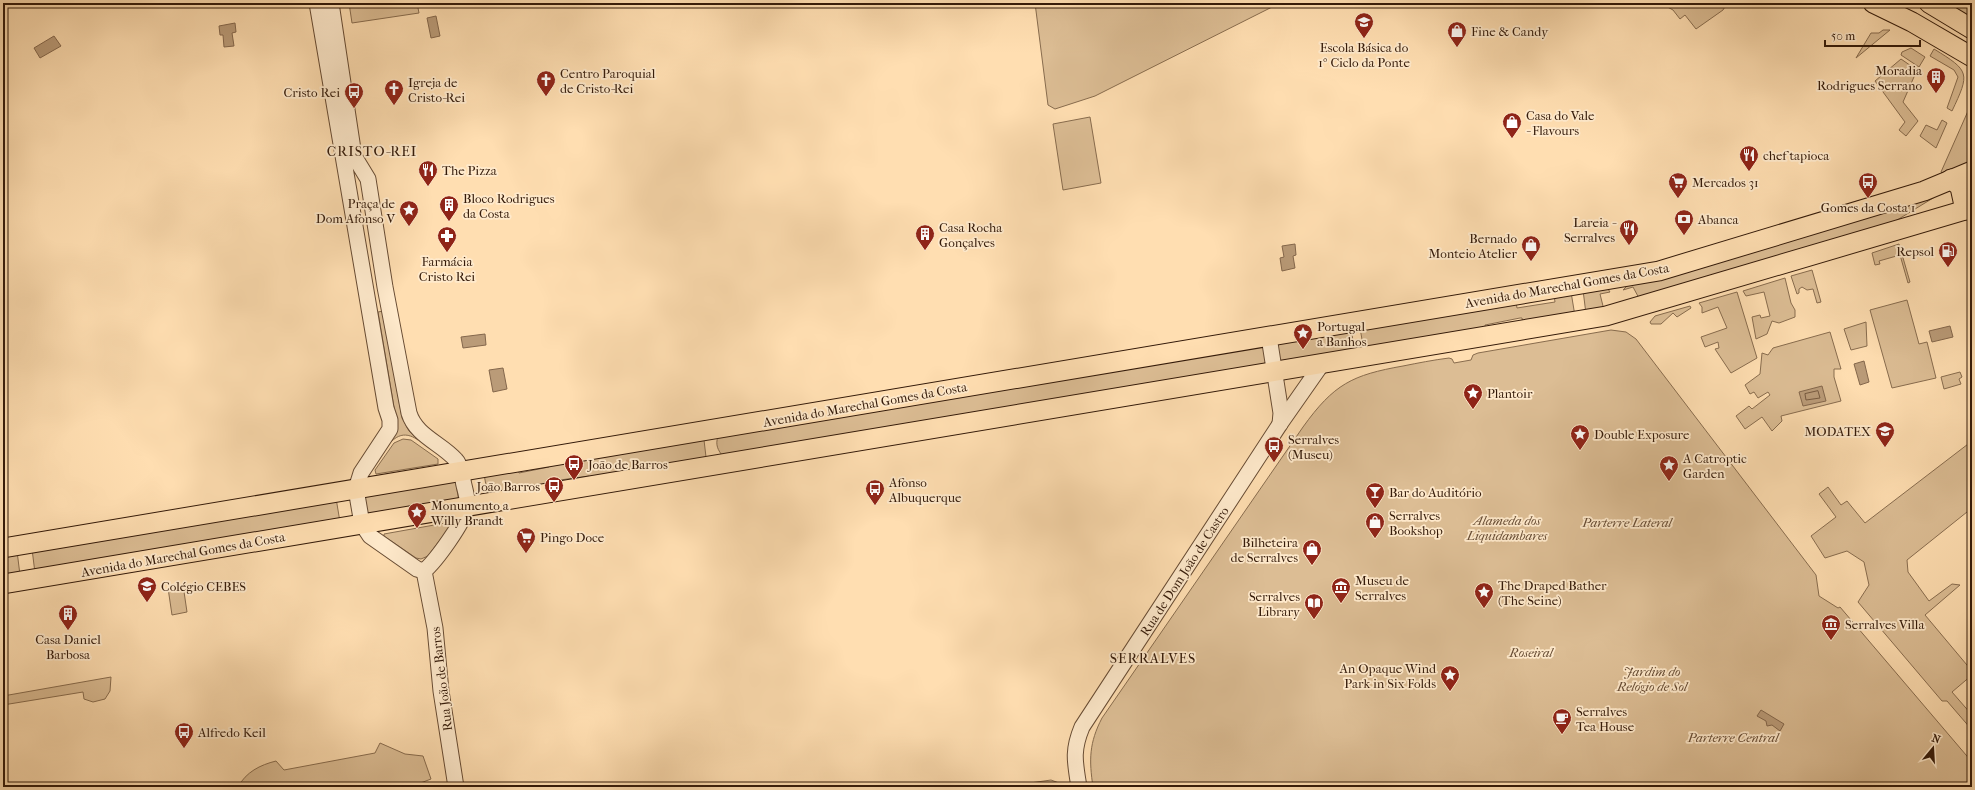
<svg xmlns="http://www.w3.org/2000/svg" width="1975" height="790" font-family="'IM FELL French Canon',serif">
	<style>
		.green { fill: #dcbd94; stroke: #886c4e }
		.water { fill: #ba9b78; stroke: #84674c }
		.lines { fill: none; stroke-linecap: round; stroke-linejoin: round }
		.shore { stroke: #775a40; stroke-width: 1 }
		.minor-casing { stroke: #674b33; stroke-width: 17 }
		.major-casing { stroke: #341a09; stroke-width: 21 }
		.minor { stroke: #ffeacc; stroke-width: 15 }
		.major { stroke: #ffdeb1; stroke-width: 19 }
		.labels { text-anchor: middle; stroke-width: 3.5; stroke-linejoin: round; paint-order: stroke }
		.poi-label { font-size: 13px; fill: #341a09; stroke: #ffeacc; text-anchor: start }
		.street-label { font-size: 13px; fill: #341a09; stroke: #ffeacc }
		.park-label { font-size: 13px; font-style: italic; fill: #664b33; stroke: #ffeacc }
		.neighbourhood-label { font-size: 14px; letter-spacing: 1px; fill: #341a09; stroke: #ffeacc }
	</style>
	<rect width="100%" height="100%" fill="#ffdeb1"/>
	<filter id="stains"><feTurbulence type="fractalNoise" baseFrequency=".005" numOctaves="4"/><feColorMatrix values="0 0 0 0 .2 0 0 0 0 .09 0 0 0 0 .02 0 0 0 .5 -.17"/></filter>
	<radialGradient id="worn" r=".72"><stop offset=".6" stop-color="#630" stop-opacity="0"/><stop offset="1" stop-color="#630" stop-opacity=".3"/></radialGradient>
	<g class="green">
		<polygon points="349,3 417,3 419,13 352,23"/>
		<polygon points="1035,3 1280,3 1095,96 1055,109 1048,105"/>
		<polygon points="1657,3 1705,3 1710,7 1712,3 1723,3 1726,5 1723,10 1696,29 1685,15 1680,19 1673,10 1662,4 1659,7"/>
		<polygon points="1952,3 1972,3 1972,19 1953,6"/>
		<polygon points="1883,30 1890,30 1856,58 1871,33 1879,33"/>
		<polygon points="1911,48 1925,57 1919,67 1901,55 1902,52"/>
		<path d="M 1934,49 C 1970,71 1970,73 1952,111 L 1947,108 L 1958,77 L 1954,70 L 1930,56 Z"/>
		<polygon points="1901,59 1917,70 1903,102 1918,121 1906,136 1899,130 1905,122 1875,81"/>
		<polygon points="1972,102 1972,165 1943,174 1941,172"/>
		<polygon points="1090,117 1101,183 1063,190 1053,124"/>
		<polygon points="1942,120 1947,123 1936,148 1920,136 1926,125 1937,130"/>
		<polygon points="1938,195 1884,228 1640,300 1633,287 1623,290 1627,286 1656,277"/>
		<polygon points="1899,244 1910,282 1908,283 1900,255 1879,261 1880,264 1875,265 1872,253"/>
		<polygon points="1812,270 1821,302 1817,303 1813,289 1807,290 1802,287 1799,289 1799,293 1797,294 1791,276"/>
		<polygon points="1785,278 1791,303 1795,310 1795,317 1779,323 1772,321 1767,334 1756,339 1752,317 1760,315 1761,318 1770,316 1764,292 1746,296 1743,291"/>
		<polygon points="1606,286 1610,292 1600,294 1604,310 1586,314 1583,290"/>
		<polygon points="1571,292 1575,316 1523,324 1522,318 1520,318 1485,325 1486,331 1364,351 1360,328 1516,302 1517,308 1555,302 1554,295"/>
		<polygon points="1737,292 1757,358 1731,373 1715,349 1719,348 1718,342 1705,347 1701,337 1727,328 1718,307 1702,313 1702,307 1699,303"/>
		<polygon points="1907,300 1919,344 1927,342 1936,378 1892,388 1870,310"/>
		<polygon points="1690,306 1691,308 1677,317 1673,313 1661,324 1651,324 1650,322 1655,316"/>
		<path d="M 383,311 L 402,418 L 409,431 L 418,440 C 408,433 399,433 390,443 L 396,419 L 378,312 Z"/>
		<polygon points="1866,322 1867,346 1851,350 1844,329"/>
		<polygon points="1351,329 1355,353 1280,363 1277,342"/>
		<path d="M 1611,330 L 1626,332 L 1636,339 L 1816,575 L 1819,596 L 1838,608 L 1840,607 L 1972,762 L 1972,787 L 1093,787 C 1089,760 1089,743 1102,718 L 1303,427 C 1334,384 1352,375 1403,366 C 1418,363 1433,360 1449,358 L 1452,359 L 1454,363 L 1471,360 L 1473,355 L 1478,353 Z"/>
		<polygon points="1830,332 1841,369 1834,369 1834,377 1841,401 1781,416 1782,421 1772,431 1762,417 1745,429 1736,416 1749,406 1752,409 1770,395 1768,392 1758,398 1754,392 1750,394 1745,385 1760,374 1762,353 1768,355 1773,348"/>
		<path d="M 1264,344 L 1268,364 L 723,456 C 718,451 715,444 718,437 Z"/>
		<polygon points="1960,372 1962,377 1959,379 1961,384 1944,389 1941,377"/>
		<polygon points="403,439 411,440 438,459 438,464 376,474 375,470 394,443"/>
		<polygon points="704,440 706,457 590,481 589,476 560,480 558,481 559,486 488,497 484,474 517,468 519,473 549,467 549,463"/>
		<polygon points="1972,441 1972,508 1907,560 1908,572 1929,601 1952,584 1960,585 1925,615 1972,671 1972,675 1952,692 1972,715 1972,730 1947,701 1942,701 1858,602 1869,585 1864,562 1847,551 1825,558 1811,536 1836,517 1819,494 1828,487 1841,505 1847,501 1865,523"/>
		<polygon points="455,478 459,502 368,517 364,494"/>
		<polygon points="336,498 340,522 35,573 32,549"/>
		<polygon points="451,522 451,525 428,556 421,559 416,558 384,536 384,534"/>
		<polygon points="17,551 20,575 3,578 3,554"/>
		<polygon points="183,585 187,612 172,615 168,588"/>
		<polygon points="111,677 110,691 105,699 93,702 84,699 83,692 3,705 3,696"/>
		<path d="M 380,743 L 405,754 L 423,756 L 431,779 L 410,787 L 238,787 C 246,772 260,765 276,761 L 284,770 L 375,753 Z"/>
		<polygon points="1051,780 1059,783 1059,787 1002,787"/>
	</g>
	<g class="water">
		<polygon points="436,16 440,36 431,38 427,18"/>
		<polygon points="235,23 236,32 232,33 234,46 224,47 223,35 220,35 219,26"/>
		<polygon points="54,36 61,46 40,58 34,48"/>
		<polygon points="1295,244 1296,255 1293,256 1295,268 1282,271 1280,258 1284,257 1282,246"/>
		<polygon points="1950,326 1953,337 1932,342 1929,331"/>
		<polygon points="485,334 486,345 463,348 461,337"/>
		<polygon points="1864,361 1869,382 1860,385 1854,364"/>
		<polygon points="503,368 507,389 493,392 489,370"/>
		<polygon points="1822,386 1826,401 1803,406 1799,392"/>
		<polygon points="1761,710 1784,724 1780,731 1772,725 1767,726 1766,721 1757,716"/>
	</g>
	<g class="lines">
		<polygon class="shore" points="1818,391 1820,398 1806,400 1805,394"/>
		<defs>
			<g id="minor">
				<path d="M 317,3 L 386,408 L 390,420 L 390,429 L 361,473 L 356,489 L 362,524 L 370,536 L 417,569 L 424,571 C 436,561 464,522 467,507 C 469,500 464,488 463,480 C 461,474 461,465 456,460 C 441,443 416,436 409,413 L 385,287 L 368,179 L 354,156 L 331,3"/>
				<polyline points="1269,337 1281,413 1280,424"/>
				<polyline points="424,571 435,628 441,691 456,787"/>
				<path d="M 1079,787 C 1075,762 1072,751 1082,727 L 1280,424 L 1322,364"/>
			</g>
			<g id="major">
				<polyline points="1873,3 1912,22 1972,57"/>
				<polyline points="1929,3 1972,29"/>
				<polyline points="1951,179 1960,187 1965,210"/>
				<polyline points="3,548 1659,271 1924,191 1972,171"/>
				<polyline points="3,584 1606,316 1972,208"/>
			</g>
		</defs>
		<use href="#minor" class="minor-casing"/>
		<use href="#major" class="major-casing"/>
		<use href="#minor" class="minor"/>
		<use href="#major" class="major"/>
	</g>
	<defs>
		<symbol id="school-pin" viewBox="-11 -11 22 30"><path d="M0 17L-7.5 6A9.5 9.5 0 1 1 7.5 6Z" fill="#8f2418" stroke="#ffeacc"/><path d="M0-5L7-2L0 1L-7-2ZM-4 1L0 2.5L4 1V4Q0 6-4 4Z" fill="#fff"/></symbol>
		<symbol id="shop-pin" viewBox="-11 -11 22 30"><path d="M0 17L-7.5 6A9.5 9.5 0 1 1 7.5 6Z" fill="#8f2418" stroke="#ffeacc"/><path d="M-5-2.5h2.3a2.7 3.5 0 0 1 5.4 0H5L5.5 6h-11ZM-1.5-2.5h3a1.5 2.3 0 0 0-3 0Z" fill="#fff"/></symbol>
		<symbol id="building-pin" viewBox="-11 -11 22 30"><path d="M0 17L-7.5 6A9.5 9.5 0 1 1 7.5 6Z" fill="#8f2418" stroke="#ffeacc"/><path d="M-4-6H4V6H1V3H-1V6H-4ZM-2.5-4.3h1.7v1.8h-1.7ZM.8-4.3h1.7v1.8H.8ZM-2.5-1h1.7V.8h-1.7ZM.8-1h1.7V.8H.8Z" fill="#fff"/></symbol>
		<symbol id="church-pin" viewBox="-11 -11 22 30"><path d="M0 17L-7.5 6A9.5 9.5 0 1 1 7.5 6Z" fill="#8f2418" stroke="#ffeacc"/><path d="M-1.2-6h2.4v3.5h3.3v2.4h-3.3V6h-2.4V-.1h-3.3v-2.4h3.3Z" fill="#fff"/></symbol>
		<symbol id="bus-pin" viewBox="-11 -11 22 30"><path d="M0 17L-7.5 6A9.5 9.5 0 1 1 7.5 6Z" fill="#8f2418" stroke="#ffeacc"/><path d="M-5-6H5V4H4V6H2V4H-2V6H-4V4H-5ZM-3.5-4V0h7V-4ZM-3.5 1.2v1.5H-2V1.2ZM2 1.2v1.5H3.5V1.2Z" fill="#fff"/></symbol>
		<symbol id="restaurant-pin" viewBox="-11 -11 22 30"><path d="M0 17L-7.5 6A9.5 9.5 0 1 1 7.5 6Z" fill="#8f2418" stroke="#ffeacc"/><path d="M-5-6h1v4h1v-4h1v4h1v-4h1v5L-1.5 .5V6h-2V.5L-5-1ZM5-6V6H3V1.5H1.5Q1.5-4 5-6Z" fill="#fff"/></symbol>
		<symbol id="supermarket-pin" viewBox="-11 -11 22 30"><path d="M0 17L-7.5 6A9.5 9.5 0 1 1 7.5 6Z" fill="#8f2418" stroke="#ffeacc"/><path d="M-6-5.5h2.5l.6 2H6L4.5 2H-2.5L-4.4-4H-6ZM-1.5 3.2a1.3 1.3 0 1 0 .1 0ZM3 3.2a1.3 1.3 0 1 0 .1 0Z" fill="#fff"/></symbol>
		<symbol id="sight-pin" viewBox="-11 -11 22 30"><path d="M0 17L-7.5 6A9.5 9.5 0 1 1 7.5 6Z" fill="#8f2418" stroke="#ffeacc"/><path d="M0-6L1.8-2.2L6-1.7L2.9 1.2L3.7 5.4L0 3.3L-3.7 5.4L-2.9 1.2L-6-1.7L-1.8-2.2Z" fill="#fff"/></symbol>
		<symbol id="bank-pin" viewBox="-11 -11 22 30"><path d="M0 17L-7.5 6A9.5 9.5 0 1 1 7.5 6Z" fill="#8f2418" stroke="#ffeacc"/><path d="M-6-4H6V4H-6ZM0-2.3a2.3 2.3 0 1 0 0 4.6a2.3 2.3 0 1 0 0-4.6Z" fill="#fff"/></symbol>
		<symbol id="pharmacy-pin" viewBox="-11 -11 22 30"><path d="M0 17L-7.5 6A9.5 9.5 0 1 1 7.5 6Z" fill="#8f2418" stroke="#ffeacc"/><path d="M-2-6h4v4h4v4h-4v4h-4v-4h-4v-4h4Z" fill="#fff"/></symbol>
		<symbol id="fuel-pin" viewBox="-11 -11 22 30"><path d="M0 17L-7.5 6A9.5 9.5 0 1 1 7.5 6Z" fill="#8f2418" stroke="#ffeacc"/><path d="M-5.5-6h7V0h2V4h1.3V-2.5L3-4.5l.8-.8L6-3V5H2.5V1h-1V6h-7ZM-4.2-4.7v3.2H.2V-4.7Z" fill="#fff"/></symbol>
		<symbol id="university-pin" viewBox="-11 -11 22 30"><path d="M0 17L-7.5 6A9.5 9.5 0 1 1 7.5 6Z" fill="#8f2418" stroke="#ffeacc"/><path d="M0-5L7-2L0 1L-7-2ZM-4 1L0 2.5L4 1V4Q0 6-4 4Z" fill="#fff"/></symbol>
		<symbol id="bar-pin" viewBox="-11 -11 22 30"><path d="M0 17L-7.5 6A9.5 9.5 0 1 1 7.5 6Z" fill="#8f2418" stroke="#ffeacc"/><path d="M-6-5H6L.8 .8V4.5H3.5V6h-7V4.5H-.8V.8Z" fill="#fff"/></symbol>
		<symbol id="museum-pin" viewBox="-11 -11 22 30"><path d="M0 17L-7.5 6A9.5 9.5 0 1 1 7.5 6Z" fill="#8f2418" stroke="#ffeacc"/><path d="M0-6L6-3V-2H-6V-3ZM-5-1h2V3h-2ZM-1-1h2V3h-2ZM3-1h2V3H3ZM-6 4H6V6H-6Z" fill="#fff"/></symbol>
		<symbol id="library-pin" viewBox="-11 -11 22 30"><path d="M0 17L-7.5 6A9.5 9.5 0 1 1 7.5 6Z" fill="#8f2418" stroke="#ffeacc"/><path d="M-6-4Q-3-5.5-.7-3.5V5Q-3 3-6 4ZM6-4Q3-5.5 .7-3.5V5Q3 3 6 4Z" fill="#fff"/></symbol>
		<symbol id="cafe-pin" viewBox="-11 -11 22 30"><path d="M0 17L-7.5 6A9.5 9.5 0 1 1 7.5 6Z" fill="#8f2418" stroke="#ffeacc"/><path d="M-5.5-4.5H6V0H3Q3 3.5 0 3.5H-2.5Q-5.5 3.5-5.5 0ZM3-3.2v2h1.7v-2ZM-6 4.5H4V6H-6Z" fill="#fff"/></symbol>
	</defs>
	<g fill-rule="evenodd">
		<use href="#school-pin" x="1353" y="11" width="22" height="30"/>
		<use href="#shop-pin" x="1446" y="20" width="22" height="30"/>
		<use href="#building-pin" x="1925" y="66" width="22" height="30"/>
		<use href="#church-pin" x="535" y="69" width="22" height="30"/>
		<use href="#church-pin" x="383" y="78" width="22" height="30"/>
		<use href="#bus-pin" x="343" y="81" width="22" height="30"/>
		<use href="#shop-pin" x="1501" y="111" width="22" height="30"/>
		<use href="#restaurant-pin" x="1738" y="144" width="22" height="30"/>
		<use href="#restaurant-pin" x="417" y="159" width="22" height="30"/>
		<use href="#supermarket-pin" x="1667" y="171" width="22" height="30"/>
		<use href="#bus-pin" x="1857" y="171" width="22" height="30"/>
		<use href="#building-pin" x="438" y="194" width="22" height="30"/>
		<use href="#sight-pin" x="398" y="199" width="22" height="30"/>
		<use href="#bank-pin" x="1673" y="208" width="22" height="30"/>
		<use href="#restaurant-pin" x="1618" y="218" width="22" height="30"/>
		<use href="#building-pin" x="914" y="223" width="22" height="30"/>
		<use href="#pharmacy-pin" x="436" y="225" width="22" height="30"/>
		<use href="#shop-pin" x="1520" y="234" width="22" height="30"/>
		<use href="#fuel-pin" x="1937" y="240" width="22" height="30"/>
		<use href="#sight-pin" x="1292" y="322" width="22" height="30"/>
		<use href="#sight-pin" x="1462" y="382" width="22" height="30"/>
		<use href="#university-pin" x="1874" y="420" width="22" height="30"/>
		<use href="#sight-pin" x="1569" y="423" width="22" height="30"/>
		<use href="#bus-pin" x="1263" y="435" width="22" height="30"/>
		<use href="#bus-pin" x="563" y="453" width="22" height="30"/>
		<use href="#sight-pin" x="1658" y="454" width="22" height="30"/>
		<use href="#bus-pin" x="543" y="475" width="22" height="30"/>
		<use href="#bus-pin" x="864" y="478" width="22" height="30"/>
		<use href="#bar-pin" x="1364" y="481" width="22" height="30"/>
		<use href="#sight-pin" x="406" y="501" width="22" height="30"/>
		<use href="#shop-pin" x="1364" y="511" width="22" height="30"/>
		<use href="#supermarket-pin" x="515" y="526" width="22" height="30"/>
		<use href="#shop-pin" x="1301" y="538" width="22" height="30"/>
		<use href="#school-pin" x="136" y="575" width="22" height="30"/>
		<use href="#museum-pin" x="1330" y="576" width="22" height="30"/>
		<use href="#sight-pin" x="1473" y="581" width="22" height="30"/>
		<use href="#library-pin" x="1303" y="592" width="22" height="30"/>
		<use href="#building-pin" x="57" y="603" width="22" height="30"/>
		<use href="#museum-pin" x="1820" y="613" width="22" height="30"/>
		<use href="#sight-pin" x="1439" y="664" width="22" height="30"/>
		<use href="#cafe-pin" x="1551" y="707" width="22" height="30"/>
		<use href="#bus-pin" x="173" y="721" width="22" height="30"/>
	</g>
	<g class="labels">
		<g class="poi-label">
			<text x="1471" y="36">Fine &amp; Candy</text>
			<text x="1364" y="52" text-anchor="middle">Escola Básica do<tspan x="1364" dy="15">1º Ciclo da Ponte</tspan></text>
			<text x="1922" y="75" text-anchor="end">Moradia<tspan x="1922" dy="15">Rodrigues Serrano</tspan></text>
			<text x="560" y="78">Centro Paroquial<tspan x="560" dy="15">de Cristo-Rei</tspan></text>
			<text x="408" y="87">Igreja de<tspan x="408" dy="15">Cristo-Rei</tspan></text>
			<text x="340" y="97" text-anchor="end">Cristo Rei</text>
			<text x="1526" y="120">Casa do Vale<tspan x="1526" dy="15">- Flavours</tspan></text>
			<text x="1763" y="160">chef tapioca</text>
			<text x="442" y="175">The Pizza</text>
			<text x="1692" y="187">Mercados 31</text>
			<text x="463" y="203">Bloco Rodrigues<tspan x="463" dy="15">da Costa</tspan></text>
			<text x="395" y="208" text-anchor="end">Praça de<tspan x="395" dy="15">Dom Afonso V</tspan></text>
			<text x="1868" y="212" text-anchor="middle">Gomes da Costa 1</text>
			<text x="1698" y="224">Abanca</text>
			<text x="1615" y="227" text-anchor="end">Lareia -<tspan x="1615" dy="15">Serralves</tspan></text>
			<text x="939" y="232">Casa Rocha<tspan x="939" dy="15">Gonçalves</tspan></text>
			<text x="1517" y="243" text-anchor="end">Bernado<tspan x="1517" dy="15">Monteio Atelier</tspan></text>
			<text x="1934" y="256" text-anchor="end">Repsol</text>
			<text x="447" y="266" text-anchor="middle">Farmácia<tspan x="447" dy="15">Cristo Rei</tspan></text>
			<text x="1317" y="331">Portugal<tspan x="1317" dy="15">a Banhos</tspan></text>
			<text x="1487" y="398">Plantoir</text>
			<text x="1871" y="436" text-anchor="end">MODATEX</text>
			<text x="1594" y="439">Double Exposure</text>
			<text x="1288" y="444">Serralves<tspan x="1288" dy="15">(Museu)</tspan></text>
			<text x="1683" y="463">A Catroptic<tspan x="1683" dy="15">Garden</tspan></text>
			<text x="588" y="469">João de Barros</text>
			<text x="889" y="487">Afonso<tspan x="889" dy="15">Albuquerque</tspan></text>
			<text x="540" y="491" text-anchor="end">João Barros</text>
			<text x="1389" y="497">Bar do Auditório</text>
			<text x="431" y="510">Monumento a<tspan x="431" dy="15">Willy Brandt</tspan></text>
			<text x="1389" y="520">Serralves<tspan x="1389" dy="15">Bookshop</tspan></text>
			<text x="540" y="542">Pingo Doce</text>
			<text x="1298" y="547" text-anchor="end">Bilheteira<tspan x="1298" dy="15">de Serralves</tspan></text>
			<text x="1355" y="585">Museu de<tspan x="1355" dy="15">Serralves</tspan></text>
			<text x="1498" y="590">The Draped Bather<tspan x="1498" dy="15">(The Seine)</tspan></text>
			<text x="161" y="591">Colégio CEBES</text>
			<text x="1300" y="601" text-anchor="end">Serralves<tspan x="1300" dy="15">Library</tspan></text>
			<text x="1845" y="629">Serralves Villa</text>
			<text x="68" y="644" text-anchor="middle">Casa Daniel<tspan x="68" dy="15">Barbosa</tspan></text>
			<text x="1436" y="673" text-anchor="end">An Opaque Wind<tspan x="1436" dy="15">Park in Six Folds</tspan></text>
			<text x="1576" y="716">Serralves<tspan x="1576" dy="15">Tea House</tspan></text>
			<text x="198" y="737">Alfredo Keil</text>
		</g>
		<g class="street-label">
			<text transform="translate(1567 285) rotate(-10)" y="5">Avenida do Marechal Gomes da Costa</text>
			<text transform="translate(865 404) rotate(-10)" y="5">Avenida do Marechal Gomes da Costa</text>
			<text transform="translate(183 554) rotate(-10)" y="5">Avenida do Marechal Gomes da Costa</text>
			<text transform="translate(1184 571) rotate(-57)" y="5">Rua de Dom João de Castro</text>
			<text transform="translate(441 679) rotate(-97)" y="5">Rua João de Barros</text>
		</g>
		<g class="park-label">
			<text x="1507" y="525">Alameda dos<tspan x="1507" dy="15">Liquidambares</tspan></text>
			<text x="1627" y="527">Parterre Lateral</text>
			<text x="1531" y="657">Roseiral</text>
			<text x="1652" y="676">Jardim do<tspan x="1652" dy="15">Relógio de Sol</tspan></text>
			<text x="1733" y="742">Parterre Central</text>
		</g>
		<g class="neighbourhood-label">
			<text x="372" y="156">CRISTO-REI</text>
			<text x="1153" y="663">SERRALVES</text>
		</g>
	</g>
	<rect width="1975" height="790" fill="none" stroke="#ffdeb1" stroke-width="16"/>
	<rect x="4" y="4" width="1967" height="782" fill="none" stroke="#341a09" stroke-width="2"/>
	<rect x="8" y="8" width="1959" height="774" fill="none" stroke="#341a09"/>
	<g transform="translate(1933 748) rotate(18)" stroke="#ffeacc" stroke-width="3" paint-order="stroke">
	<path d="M0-3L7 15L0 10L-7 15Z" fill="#341a09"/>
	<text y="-6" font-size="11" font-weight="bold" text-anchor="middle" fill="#341a09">N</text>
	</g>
	<path d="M1825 40v6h95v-6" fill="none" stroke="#341a09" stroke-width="2"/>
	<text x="1831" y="40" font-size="12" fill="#341a09" stroke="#ffeacc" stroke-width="3" paint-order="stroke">50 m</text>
	<rect width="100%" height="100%" filter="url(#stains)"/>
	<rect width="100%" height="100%" fill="url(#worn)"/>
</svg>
